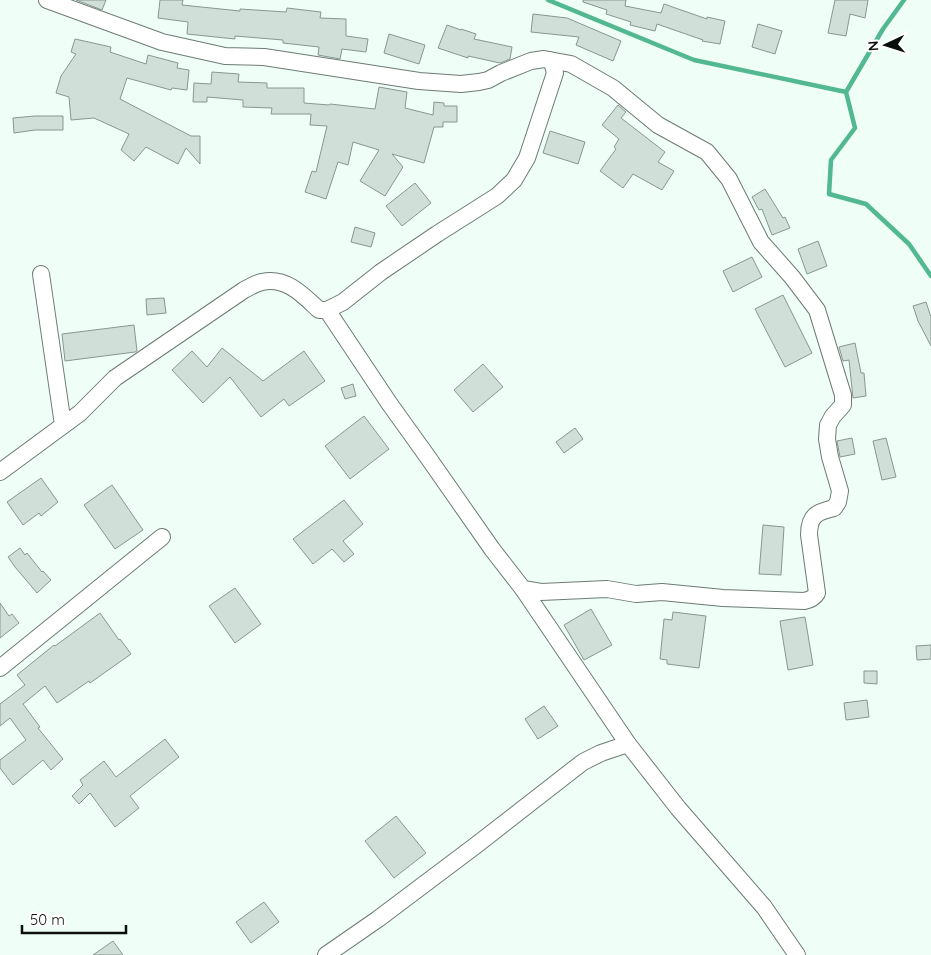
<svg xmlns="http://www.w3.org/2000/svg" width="931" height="955" font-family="Quicksand,sans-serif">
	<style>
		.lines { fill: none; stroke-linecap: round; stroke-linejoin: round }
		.stream { stroke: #51b891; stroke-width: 4.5 }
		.building { fill: #d0e0d8; stroke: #889790 }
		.minor-casing { stroke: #6d7b74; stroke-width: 18 }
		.minor { stroke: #fff; stroke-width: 16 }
	</style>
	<rect width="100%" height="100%" fill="#effef7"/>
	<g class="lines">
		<g class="stream">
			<polyline points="548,0 694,60 846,92"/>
			<polyline points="904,0 883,29 846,92 855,128 831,160 829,194 866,204 909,244 931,276"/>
		</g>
	</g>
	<g class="building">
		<polygon points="76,0 106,0 102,10"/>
		<polygon points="160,0 183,0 182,5 240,11 240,9 286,12 287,8 321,12 320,18 346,19 346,36 368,39 366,52 342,49 340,59 318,55 319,47 283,43 283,40 235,36 235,39 187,34 188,22 158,18"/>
		<polygon points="583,0 626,0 625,6 661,13 664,4 707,19 707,17 725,21 720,44 702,41 703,40 657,24 655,31 630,25 631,22 606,14 607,10 583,2"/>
		<polygon points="835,0 868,0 865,18 850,14 846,36 828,33"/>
		<polygon points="533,14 567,18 621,41 613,61 576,45 579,37 531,32"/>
		<polygon points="758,24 782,31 775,54 752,47"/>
		<polygon points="447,25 461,30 461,29 476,34 474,39 512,47 510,59 500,63 468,56 468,58 438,48"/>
		<polygon points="389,34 425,45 419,64 384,53"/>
		<polygon points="75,39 111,47 110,52 146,64 148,55 178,63 177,68 189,70 187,90 172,88 171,90 127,78 120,99 191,136 200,136 200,164 186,148 178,164 146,147 134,161 121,150 129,134 94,118 71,120 69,97 56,93 61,76 76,54 71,52"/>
		<polygon points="212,72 239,74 238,82 267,83 267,88 304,88 304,103 329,105 330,104 375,109 379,87 407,92 405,108 433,115 434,102 444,103 444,106 457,106 457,122 443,122 443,127 434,127 424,163 392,154 403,167 385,196 360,181 379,150 353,142 348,165 338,162 326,199 305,192 312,171 316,172 327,126 310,125 311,114 271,114 272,108 243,107 243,100 207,97 207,102 193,102 194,83 211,84"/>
		<polygon points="618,105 626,112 621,118 665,152 658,162 674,171 662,190 633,174 623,188 600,171 616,149 614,147 619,139 602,125"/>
		<polygon points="35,116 63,116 63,130 35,130 14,133 13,118"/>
		<polygon points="550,131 585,142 578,164 543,153"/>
		<polygon points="415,183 431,203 402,226 386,206"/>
		<polygon points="765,189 783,218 785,217 790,228 772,235 762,209 759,210 752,197"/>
		<polygon points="355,227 375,233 371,247 351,242"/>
		<polygon points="818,241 827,266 807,274 798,249"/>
		<polygon points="752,257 762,277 733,292 723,271"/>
		<polygon points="783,295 812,353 785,367 755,309"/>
		<polygon points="164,298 166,313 147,315 146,299"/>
		<polygon points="926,302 931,317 931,346 918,321 913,306"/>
		<polygon points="134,325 137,351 135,352 65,361 62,334"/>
		<polygon points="855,343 861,373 864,373 866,396 853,398 849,360 843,361 839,347"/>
		<polygon points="222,348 263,381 304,351 325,381 289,406 284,399 261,417 230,377 203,403 172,370 192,351 207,367"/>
		<polygon points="483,364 503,387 473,412 454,390"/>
		<polygon points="353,384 356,396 345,399 341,388"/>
		<polygon points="364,416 389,449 350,479 325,446"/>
		<polygon points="575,428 583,439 564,453 556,442"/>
		<polygon points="852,438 855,454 840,457 837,441"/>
		<polygon points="886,438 896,477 882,480 873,441"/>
		<polygon points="41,478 58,502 41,516 39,513 23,525 7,502"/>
		<polygon points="112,485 143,530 115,549 84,505"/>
		<polygon points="344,500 363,524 343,541 354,554 344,562 332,549 313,564 293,539"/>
		<polygon points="763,525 784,527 781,575 759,574"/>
		<polygon points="20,548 25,555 27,553 42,572 43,571 51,580 37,593 15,567 8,557"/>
		<polygon points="235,588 261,624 235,643 209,606"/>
		<polygon points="0,603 9,616 12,614 19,623 0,638"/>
		<polygon points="591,609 612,645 584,660 564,625"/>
		<polygon points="673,612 706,616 699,668 667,664 667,660 660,659 664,619 672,620"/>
		<polygon points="100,613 119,640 120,639 131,654 90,683 89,681 57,703 45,686 23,704 40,727 38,728 63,759 51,770 43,760 13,785 0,768 0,760 26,740 10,718 0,726 0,704 25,685 17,675 54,645 55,646"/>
		<polygon points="805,617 813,665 788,670 780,621"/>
		<polygon points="931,645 931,659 917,660 916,646"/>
		<polygon points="864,671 877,671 877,684 864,683"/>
		<polygon points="867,700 869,717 846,720 844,703"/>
		<polygon points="544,706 558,726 538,739 525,719"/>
		<polygon points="165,739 179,757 130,796 139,808 115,827 90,793 79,804 72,796 83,785 80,780 104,761 116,777"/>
		<polygon points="396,816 426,853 394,878 365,841"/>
		<polygon points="264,902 279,922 251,943 236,922"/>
		<polygon points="113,941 123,955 93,955"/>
	</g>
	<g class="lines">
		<defs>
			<g id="minor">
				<polyline points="47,0 162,42 225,56 264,57 419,81 461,84 479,82 488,80 501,73 531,61 544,59 549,60 552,62 555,73 527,158 514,180 497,196 437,234 381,272 343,302 327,310"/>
				<polyline points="41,274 63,425"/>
				<path d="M 0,472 L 80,413 L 115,378 L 244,290 C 250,287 256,283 262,282 C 286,276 304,296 319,310 L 327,310 L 389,403 L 427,456 L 492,549 L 523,589 L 628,744 L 678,808 L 764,907 L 797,955"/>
				<path d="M 523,589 L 541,592 L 607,589 L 636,594 L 662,592 L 723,598 L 804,601 C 810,600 814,598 817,593 L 809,535 C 809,515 817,512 834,508 L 838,502 L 840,491 L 830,457 L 827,439 L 828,425 L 833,416 L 843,405 L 843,395 L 817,310 L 792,277 L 761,242 L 729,179 L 707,152 L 658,125 L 613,88 L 571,64 L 549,60"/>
				<polyline points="0,668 162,537"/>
				<polyline points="326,955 378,919 475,846 583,762 601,753 628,744"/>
			</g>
		</defs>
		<use href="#minor" class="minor-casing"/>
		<use href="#minor" class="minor"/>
	</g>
	<g transform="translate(886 45) rotate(266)" stroke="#ffffff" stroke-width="4" paint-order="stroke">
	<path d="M0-4L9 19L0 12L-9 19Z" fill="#0a0f0c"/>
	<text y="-8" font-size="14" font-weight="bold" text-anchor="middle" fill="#0a0f0c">N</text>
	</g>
	<path d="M22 925v8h104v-8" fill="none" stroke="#0a0f0c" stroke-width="2.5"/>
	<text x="30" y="925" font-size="15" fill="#0a0f0c" stroke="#ffffff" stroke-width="4" paint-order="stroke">50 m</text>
</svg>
